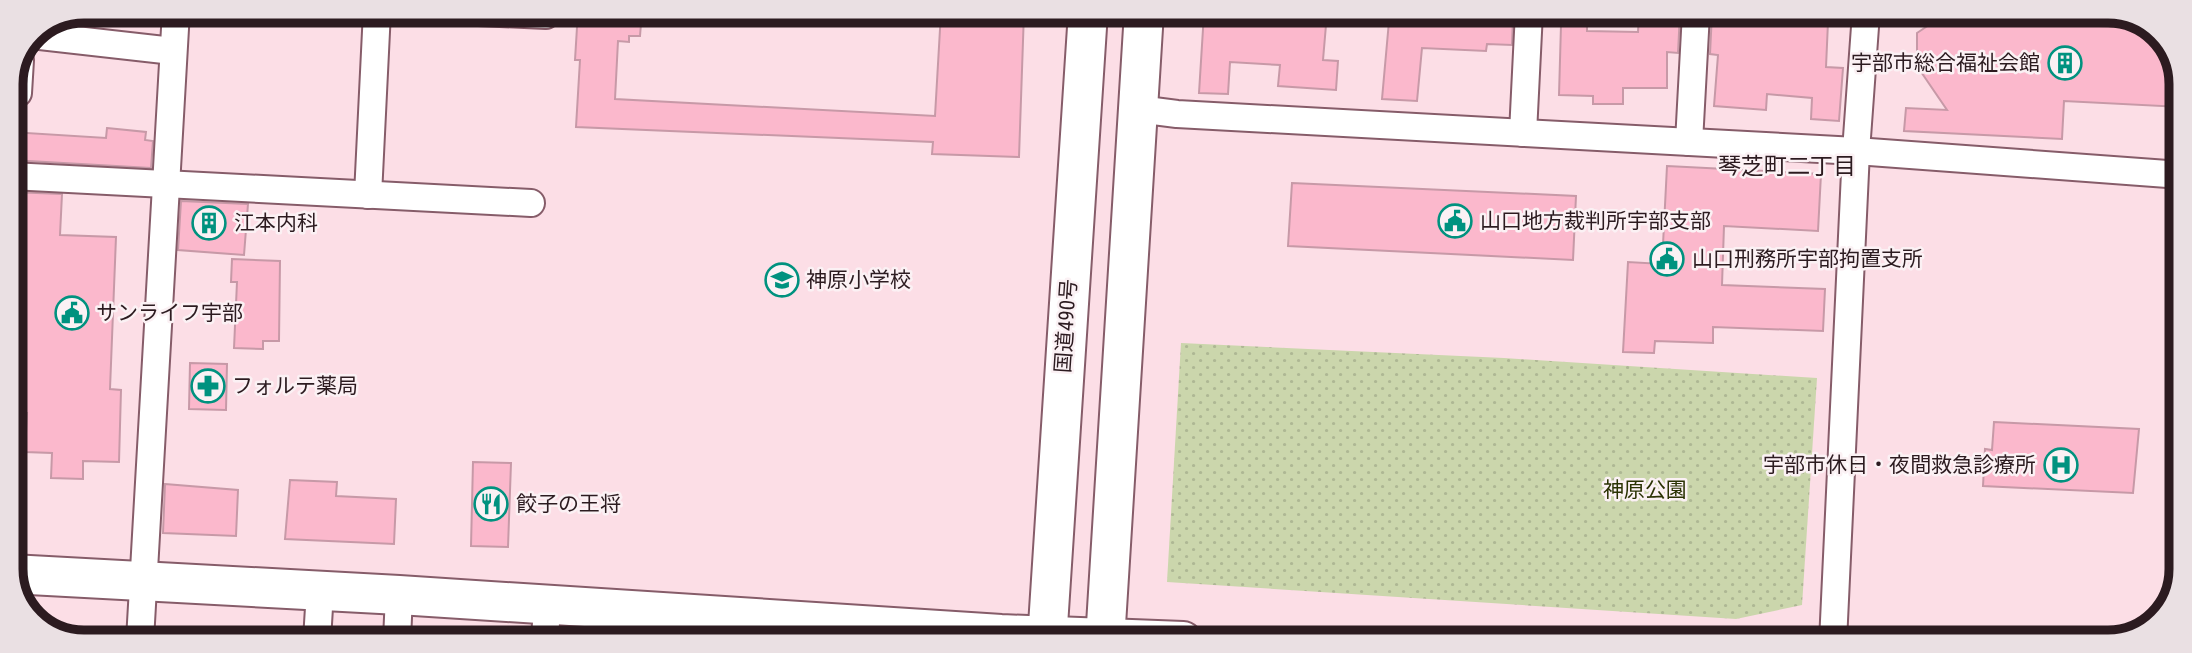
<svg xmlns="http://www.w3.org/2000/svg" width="2192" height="653" font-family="'Roboto Condensed','Noto Sans JP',sans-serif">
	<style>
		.park { fill: url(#park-dots) }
		.building { fill: #fbb8cc; stroke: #c799a7; stroke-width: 2 }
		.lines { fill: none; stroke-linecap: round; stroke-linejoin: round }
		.street-casing { stroke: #865c69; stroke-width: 30 }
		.secondary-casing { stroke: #865c69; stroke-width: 42 }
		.highway-casing { stroke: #865c69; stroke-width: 42 }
		.street { stroke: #fff; stroke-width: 26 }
		.secondary { stroke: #fff; stroke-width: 38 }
		.highway { stroke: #fff; stroke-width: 38 }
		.labels { text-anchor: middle; stroke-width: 5; stroke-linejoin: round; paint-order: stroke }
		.poi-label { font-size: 21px; fill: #2c1b20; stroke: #fbf1f4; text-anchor: start }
		.street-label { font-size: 21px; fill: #2c1b20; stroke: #fbf1f4 }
		.park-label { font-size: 21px; fill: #2a3203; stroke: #fbf1f4 }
		.neighbourhood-label { font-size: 23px; fill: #2c1b20; stroke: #fbf1f4 }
		.rim { fill: none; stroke: #2c1b20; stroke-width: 9 }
	</style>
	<defs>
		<pattern id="park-dots" width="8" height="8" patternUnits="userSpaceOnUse" patternTransform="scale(1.75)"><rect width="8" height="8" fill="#cbd6ac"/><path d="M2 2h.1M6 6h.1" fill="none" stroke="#aeb794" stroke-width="1.8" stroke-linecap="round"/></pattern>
	</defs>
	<rect width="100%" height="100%" fill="#fcdee6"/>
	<polygon class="park" points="1181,343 1504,358 1817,378 1802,605 1736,619 1167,582"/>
	<g class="building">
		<polygon points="578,11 642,11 640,36 629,36 629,42 618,41 615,99 935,116 941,12 1024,12 1019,157 932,154 933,142 576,127 580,60 575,60"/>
		<polygon points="1442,12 1498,12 1497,16 1513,17 1512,45 1487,44 1486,51 1422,48 1417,101 1382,99 1389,21 1441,26"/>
		<polygon points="1639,12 1680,13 1678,53 1667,52 1667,88 1623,88 1623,104 1593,104 1593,96 1559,95 1561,25 1587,25 1587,31 1638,32"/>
		<polygon points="1204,13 1310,18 1309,24 1326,25 1323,60 1338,61 1336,90 1278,86 1280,65 1230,62 1228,94 1199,93"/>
		<polygon points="1712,13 1782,13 1782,20 1828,22 1826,67 1843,68 1839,121 1811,119 1812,98 1767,94 1766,110 1714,106 1718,55 1710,54"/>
		<polygon points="1947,13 2049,13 2048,23 2151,29 2166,39 2181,78 2181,107 2064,101 2062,139 1904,131 1906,108 1947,110 1917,66 1917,33"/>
		<polygon points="107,128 146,132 145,140 153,141 151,168 11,160 11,132 106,138"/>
		<polygon points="1667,166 1821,174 1818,231 1724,226 1722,285 1825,289 1823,331 1713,327 1713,343 1655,341 1654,353 1623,352 1628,262 1662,264"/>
		<polygon points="1292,183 1576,196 1573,260 1288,246"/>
		<polygon points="11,192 62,194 60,235 116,237 110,389 121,390 119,462 83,461 83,479 51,478 52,453 25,452 27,413 11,413"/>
		<polygon points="181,201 248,204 244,255 178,250"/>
		<polygon points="232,259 280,261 279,341 263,341 263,349 234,348 237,282 231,282"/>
		<polygon points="190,363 227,364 226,410 189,409"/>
		<polygon points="1994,422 2139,429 2133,493 1983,486 1985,449 1992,450"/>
		<polygon points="473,462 511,463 508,547 471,546"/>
		<polygon points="290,480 337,482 336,496 396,499 394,544 285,539"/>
		<polygon points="165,484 238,490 236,536 163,533"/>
	</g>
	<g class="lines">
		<defs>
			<g id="street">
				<polyline points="457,11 546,15"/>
				<polyline points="31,35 173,51"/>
				<polyline points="11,93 18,93 20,60"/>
				<polyline points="1138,109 1177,114 1856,151 2181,175"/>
				<polyline points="1523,133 1529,12"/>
				<polyline points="1689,142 1696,13"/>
				<polyline points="11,176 531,203"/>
				<polyline points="368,195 377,11"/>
				<polyline points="140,640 176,11"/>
				<polyline points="317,640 320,591"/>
				<polyline points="397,640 399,595"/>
				<polyline points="545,641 547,604"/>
				<polyline points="1833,642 1856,151 1866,13"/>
			</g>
			<polyline id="secondary" points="11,574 399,595 1001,634 1183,641"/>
			<g id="highway">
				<polyline points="1047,641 1088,12"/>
				<polyline points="1105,641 1144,12"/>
			</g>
		</defs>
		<use href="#street" class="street-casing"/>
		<use href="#secondary" class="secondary-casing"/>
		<use href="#highway" class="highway-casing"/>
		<use href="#street" class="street"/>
		<use href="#secondary" class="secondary"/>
		<use href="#highway" class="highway"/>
	</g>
	<defs>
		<symbol id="building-ring" viewBox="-11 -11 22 22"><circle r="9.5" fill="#fbf1f4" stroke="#00927f" stroke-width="1.5"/><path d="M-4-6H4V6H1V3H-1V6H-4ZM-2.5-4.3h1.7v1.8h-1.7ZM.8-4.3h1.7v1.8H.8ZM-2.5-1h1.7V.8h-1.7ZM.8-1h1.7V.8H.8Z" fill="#00927f"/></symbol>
		<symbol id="civic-ring" viewBox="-11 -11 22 22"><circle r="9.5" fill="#fbf1f4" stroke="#00927f" stroke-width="1.5"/><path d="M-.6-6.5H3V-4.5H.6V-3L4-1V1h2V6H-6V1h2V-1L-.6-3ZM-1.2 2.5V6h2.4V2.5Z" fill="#00927f"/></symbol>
		<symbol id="school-ring" viewBox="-11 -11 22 22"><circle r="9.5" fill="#fbf1f4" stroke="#00927f" stroke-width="1.5"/><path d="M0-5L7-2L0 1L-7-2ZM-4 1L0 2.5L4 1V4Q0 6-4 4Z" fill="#00927f"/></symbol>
		<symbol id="pharmacy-ring" viewBox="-11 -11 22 22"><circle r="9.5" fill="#fbf1f4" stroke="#00927f" stroke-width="1.5"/><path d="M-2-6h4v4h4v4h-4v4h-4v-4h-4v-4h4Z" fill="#00927f"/></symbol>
		<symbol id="hospital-ring" viewBox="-11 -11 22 22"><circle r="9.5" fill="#fbf1f4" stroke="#00927f" stroke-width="1.5"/><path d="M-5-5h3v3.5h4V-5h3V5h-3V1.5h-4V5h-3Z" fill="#00927f"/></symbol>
		<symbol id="restaurant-ring" viewBox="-11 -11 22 22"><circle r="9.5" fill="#fbf1f4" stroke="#00927f" stroke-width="1.5"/><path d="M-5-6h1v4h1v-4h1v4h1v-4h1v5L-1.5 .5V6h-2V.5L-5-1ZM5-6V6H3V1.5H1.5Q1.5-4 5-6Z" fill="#00927f"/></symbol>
	</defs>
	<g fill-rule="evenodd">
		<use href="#building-ring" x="2046" y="44" width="38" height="38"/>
		<use href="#civic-ring" x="1436" y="202" width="38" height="38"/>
		<use href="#building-ring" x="190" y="204" width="38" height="38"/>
		<use href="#civic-ring" x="1648" y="240" width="38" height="38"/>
		<use href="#school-ring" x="763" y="261" width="38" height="38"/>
		<use href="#civic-ring" x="53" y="294" width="38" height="38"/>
		<use href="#pharmacy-ring" x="189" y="367" width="38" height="38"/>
		<use href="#hospital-ring" x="2042" y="446" width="38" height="38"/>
		<use href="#restaurant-ring" x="472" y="485" width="38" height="38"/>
	</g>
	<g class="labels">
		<g class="poi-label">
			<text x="2040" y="70" text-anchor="end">宇部市総合福祉会館</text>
			<text x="1480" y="228">山口地方裁判所宇部支部</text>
			<text x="234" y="230">江本内科</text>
			<text x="1692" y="266">山口刑務所宇部拘置支所</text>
			<text x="806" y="287">神原小学校</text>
			<text x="96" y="320">サンライフ宇部</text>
			<text x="232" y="393">フォルテ薬局</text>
			<text x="2036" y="472" text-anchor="end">宇部市休日・夜間救急診療所</text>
			<text x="516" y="511">餃子の王将</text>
		</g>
		<g class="street-label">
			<text transform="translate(1066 326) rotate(-86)" y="7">国道490号</text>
		</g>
		<g class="park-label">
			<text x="1645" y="497">神原公園</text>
		</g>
		<g class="neighbourhood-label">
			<text x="1787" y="174">琴芝町二丁目</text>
		</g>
	</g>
	<path d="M0 0H2192V653H0ZM84 23H2108A61 61 0 0 1 2169 84V569A61 61 0 0 1 2108 630H84A61 61 0 0 1 23 569V84A61 61 0 0 1 84 23Z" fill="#eae0e3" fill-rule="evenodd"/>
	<path class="rim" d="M84 23H2108A61 61 0 0 1 2169 84V569A61 61 0 0 1 2108 630H84A61 61 0 0 1 23 569V84A61 61 0 0 1 84 23Z"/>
</svg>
